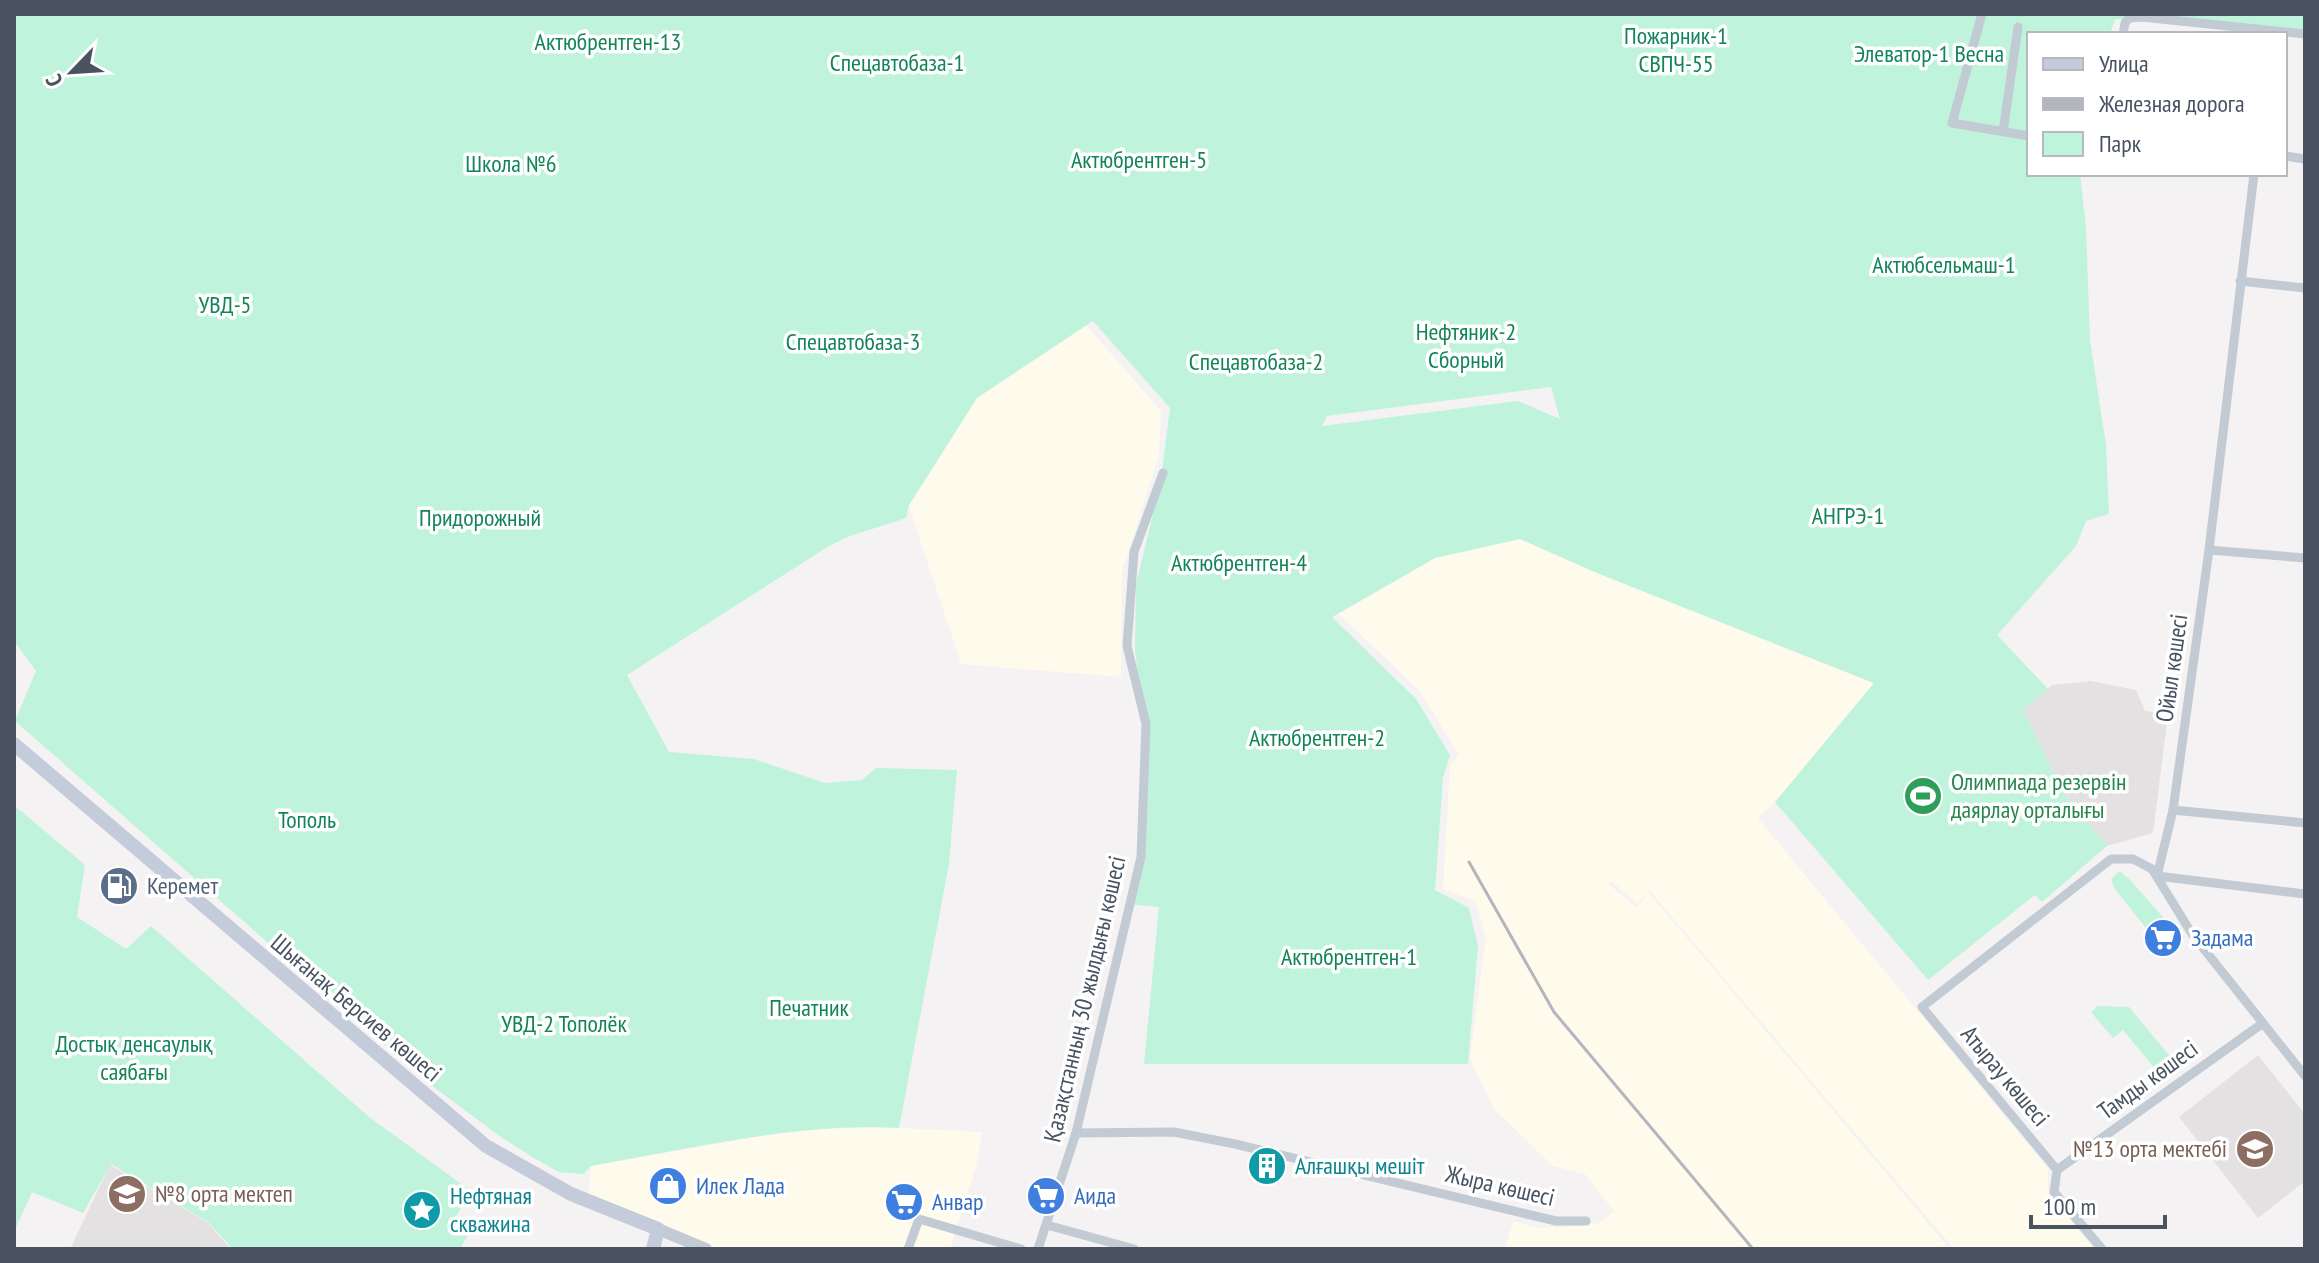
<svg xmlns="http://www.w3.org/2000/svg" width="2319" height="1263" font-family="'PT Sans Narrow',sans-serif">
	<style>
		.commercial { fill: #fefbed }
		.education { fill: #e3e1e1 }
		.green { fill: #c0f3db; fill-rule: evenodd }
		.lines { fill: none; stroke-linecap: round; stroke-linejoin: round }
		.minor { stroke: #c2cad4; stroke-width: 9 }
		.tertiary { stroke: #c2cad4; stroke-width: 12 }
		.secondary { stroke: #c4ccdc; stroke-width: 14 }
		.rail { stroke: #b4b6bd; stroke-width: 3 }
		.labels { text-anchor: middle; stroke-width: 7; stroke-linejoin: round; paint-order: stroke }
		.park-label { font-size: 24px; fill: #11845a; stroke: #fff }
		.street-label { font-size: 24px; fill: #485261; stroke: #fff }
		.leisure-label { font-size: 24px; fill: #27864d; stroke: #fff; text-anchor: start }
		.service-label { font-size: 24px; fill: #4e5e75; stroke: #fff; text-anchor: start }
		.shop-label { font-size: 24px; fill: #366cbe; stroke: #fff; text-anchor: start }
		.education-label { font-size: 24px; fill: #785e54; stroke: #fff; text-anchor: end }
		.culture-label { font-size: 24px; fill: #0d838f; stroke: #fff; text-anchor: start }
	</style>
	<rect width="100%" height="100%" fill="#f4f2f2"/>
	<g class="commercial">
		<polygon points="1086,325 1161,411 1159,455 1122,572 1121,677 961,664 909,506 977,398"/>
		<polygon points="1520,539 1597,573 1875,684 1775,803 1758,818 2048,1169 2048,1194 2094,1249 1954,1249 1650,891 1637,903 1611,881 1608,884 1636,907 1649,893 1950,1249 1505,1249 1513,1221 1541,1228 1578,1226 1599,1223 1614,1211 1585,1174 1553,1166 1494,1109 1470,1059 1486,937 1475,901 1443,889 1450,764 1459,755 1419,690 1339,614 1435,558"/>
		<polygon points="857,1126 982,1132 977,1164 950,1249 706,1249 588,1202 591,1166 778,1133"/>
	</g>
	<g class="education">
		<polygon points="2091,681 2136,690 2145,711 2168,714 2153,833 2107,846 2062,791 2023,709 2052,685"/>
		<polygon points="2258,1055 2305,1114 2305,1181 2258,1218 2179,1117"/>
		<polygon points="110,1165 207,1222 231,1249 70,1249"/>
	</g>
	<g class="green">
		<path d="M 14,14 L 2305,14 L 2305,37 L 2115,19 L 2110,34 L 2029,34 L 2029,174 L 2080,174 L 2086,228 L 2090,340 L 2106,445 L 2109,514 L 2086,521 L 2076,546 L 1997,635 L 2048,689 L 2023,709 L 2062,791 L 2107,846 L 2042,902 L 2035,895 L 1928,980 L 1775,802 L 1874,683 L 1597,573 L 1520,539 L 1435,558 L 1332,617 L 1416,699 L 1450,755 L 1443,778 L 1435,890 L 1469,908 L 1478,946 L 1468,1064 L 1144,1064 L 1159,907 L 1130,904 L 1141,857 L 1145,729 L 1135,650 L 1136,585 L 1161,480 L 1170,408 L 1093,321 L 977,398 L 909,505 L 906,518 L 847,537 L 829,546 L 627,675 L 669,752 L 754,759 L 825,783 L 862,780 L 876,768 L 957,770 L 949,864 L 899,1128 C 795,1123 693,1148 591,1166 L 583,1174 L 559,1172 L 534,1158 L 501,1137 L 427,1082 L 15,721 L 36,671 L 14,641 ZM 1551,387 L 1560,419 L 1518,401 L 1322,426 L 1327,416 Z"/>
		<polygon points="14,805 85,865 77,917 126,949 151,926 369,1117 471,1191 456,1216 471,1229 460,1249 233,1249 208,1222 111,1164 83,1213 32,1192 14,1232"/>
		<polygon points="2119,871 2129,879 2170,925 2166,935 2163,933 2155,939 2114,888 2111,879"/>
		<polygon points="2098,1006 2129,1007 2176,1064 2161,1076 2123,1030 2113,1038 2091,1012"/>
	</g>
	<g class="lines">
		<g class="minor">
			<polyline points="1982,14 1952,123 2029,136"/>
			<polyline points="2123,34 2125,23 2129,18 2142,17 2305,34"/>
			<polyline points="2003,132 2018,27"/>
			<polyline points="2285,156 2305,159"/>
			<polyline points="2240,281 2305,288"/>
			<polyline points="2209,550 2305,558"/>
			<polyline points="2173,810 2305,823"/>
			<polyline points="2157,876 2173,810 2209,550 2254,174"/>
			<polyline points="2157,876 2305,894"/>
			<polyline points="1076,1133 1174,1132 1235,1144 1556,1221 1586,1221"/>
			<polyline points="2057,1170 2263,1023"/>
			<polyline points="1047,1225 1134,1249"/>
			<polyline points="908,1249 919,1219 1021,1249"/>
			<polyline points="1038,1249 1076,1133 1141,857 1146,724 1127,646 1134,552 1163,473"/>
			<polyline points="2102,1249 2054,1192 2057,1170 1922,1007 2111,859 2133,859 2152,869 2192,934 2305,1076"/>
		</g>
		<polyline class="tertiary" points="658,1229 706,1249"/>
		<polyline class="secondary" points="14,744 486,1146 571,1194 658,1229 653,1249"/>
		<polyline class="rail" points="1469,862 1554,1012 1753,1249"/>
	</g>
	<defs>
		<symbol id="stadium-disc" viewBox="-11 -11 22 22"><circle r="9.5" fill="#2e9e5b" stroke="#fff"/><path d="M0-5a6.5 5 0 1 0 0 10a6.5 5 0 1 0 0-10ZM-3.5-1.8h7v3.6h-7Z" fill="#fff"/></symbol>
		<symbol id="fuel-disc" viewBox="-11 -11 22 22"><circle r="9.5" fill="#5c6f8a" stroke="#fff"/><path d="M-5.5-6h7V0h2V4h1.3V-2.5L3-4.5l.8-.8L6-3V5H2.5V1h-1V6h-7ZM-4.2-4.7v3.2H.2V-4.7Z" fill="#fff"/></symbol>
		<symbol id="supermarket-disc" viewBox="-11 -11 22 22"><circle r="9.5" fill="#3f7fe0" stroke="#fff"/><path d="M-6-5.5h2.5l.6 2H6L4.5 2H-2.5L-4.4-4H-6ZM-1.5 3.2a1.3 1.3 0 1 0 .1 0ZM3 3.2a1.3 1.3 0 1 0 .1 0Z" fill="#fff"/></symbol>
		<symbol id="school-disc" viewBox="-11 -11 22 22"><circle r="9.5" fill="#8d6e63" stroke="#fff"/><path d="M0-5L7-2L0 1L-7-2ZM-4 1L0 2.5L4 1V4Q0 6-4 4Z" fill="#fff"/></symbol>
		<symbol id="building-disc" viewBox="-11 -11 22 22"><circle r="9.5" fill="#0f9aa8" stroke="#fff"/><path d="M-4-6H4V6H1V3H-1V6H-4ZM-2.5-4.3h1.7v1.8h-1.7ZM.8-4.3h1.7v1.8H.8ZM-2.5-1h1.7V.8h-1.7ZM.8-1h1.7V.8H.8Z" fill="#fff"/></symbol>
		<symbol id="shop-disc" viewBox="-11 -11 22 22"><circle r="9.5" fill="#3f7fe0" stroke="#fff"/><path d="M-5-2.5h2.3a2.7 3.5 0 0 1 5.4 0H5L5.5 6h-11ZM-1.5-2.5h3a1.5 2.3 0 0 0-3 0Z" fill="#fff"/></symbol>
		<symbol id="sight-disc" viewBox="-11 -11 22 22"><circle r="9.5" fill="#0f9aa8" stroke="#fff"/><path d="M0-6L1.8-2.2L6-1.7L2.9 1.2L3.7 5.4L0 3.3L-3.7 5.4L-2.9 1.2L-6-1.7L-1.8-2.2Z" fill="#fff"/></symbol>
	</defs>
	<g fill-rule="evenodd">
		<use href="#stadium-disc" x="1901" y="774" width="44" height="44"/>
		<use href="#fuel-disc" x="97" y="864" width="44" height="44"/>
		<use href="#supermarket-disc" x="2141" y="916" width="44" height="44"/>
		<use href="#school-disc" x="2233" y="1127" width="44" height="44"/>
		<use href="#building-disc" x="1245" y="1144" width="44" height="44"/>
		<use href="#shop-disc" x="646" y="1164" width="44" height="44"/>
		<use href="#school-disc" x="105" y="1172" width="44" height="44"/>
		<use href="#supermarket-disc" x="1024" y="1174" width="44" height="44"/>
		<use href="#supermarket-disc" x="882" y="1180" width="44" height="44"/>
		<use href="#sight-disc" x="400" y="1188" width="44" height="44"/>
	</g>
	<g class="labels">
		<g class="park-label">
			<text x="1676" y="44">Пожарник-1<tspan x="1676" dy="28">СВПЧ-55</tspan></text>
			<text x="608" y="50">Актюбрентген-13</text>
			<text x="1929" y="62">Элеватор-1 Весна</text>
			<text x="897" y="71">Спецавтобаза-1</text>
			<text x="1139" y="168">Актюбрентген-5</text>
			<text x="511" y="172">Школа №6</text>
			<text x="1944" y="273">Актюбсельмаш-1</text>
			<text x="225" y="313">УВД-5</text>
			<text x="1466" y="340">Нефтяник-2<tspan x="1466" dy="28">Сборный</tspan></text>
			<text x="853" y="350">Спецавтобаза-3</text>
			<text x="1256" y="370">Спецавтобаза-2</text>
			<text x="1848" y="524">АНГРЭ-1</text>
			<text x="480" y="526">Придорожный</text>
			<text x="1239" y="571">Актюбрентген-4</text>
			<text x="1317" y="746">Актюбрентген-2</text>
			<text x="307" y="828">Тополь</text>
			<text x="1349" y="965">Актюбрентген-1</text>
			<text x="809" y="1016">Печатник</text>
			<text x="564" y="1032">УВД-2 Тополёк</text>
			<text x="134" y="1052">Достық денсаулық<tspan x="134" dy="28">саябағы</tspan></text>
		</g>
		<g class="street-label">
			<text transform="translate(2172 668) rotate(-82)" y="8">Ойыл көшесі</text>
			<text transform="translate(1085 999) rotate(-77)" y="8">Қазақстанның 30 жылдығы көшесі</text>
			<text transform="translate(356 1008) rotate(40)" y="8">Шығанақ Берсиев көшесі</text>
			<text transform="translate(2005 1076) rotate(50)" y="8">Атырау көшесі</text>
			<text transform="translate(2148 1080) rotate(-36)" y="8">Тамды көшесі</text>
			<text transform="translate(1500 1186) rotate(13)" y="8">Жыра көшесі</text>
		</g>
		<g class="leisure-label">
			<text x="1951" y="790">Олимпиада резервін<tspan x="1951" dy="28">даярлау орталығы</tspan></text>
		</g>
		<g class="service-label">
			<text x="147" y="894">Керемет</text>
		</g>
		<g class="shop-label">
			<text x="2191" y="946">Задама</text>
			<text x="696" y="1194">Илек Лада</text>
			<text x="1074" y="1204">Аида</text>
			<text x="932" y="1210">Анвар</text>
		</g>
		<g class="education-label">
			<text x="2227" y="1157">№13 орта мектебі</text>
			<text x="155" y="1202" text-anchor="start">№8 орта мектеп</text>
		</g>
		<g class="culture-label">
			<text x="1295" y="1174">Алғашқы мешіт</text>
			<text x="450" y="1204">Нефтяная<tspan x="450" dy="28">скважина</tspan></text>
		</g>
	</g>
	<rect width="2319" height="1263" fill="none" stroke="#485261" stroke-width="32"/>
	<rect x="2027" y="32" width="260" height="144" fill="#ffffff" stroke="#b6bac0" stroke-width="2"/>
	<rect x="2043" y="58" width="40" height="12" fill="#c4ccdc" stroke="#b6bac0" stroke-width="2"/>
	<text x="2099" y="72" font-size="24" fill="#485261">Улица</text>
	<rect x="2043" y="98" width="40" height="12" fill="#b4b6bd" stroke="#b6bac0" stroke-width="2"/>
	<text x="2099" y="112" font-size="24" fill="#485261">Железная дорога</text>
	<rect x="2043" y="132" width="40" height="24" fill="#c0f3db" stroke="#b6bac0" stroke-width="2"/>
	<text x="2099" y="152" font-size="24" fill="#485261">Парк</text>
	<g transform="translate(72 72) rotate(245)" stroke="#ffffff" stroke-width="6" paint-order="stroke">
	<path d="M0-6L14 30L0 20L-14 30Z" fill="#485261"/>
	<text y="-12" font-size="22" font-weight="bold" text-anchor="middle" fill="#485261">С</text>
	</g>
	<path d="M2031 1215v12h134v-12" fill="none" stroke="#485261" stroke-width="4"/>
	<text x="2043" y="1215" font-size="24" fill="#485261" stroke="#ffffff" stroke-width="6" paint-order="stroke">100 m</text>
</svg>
